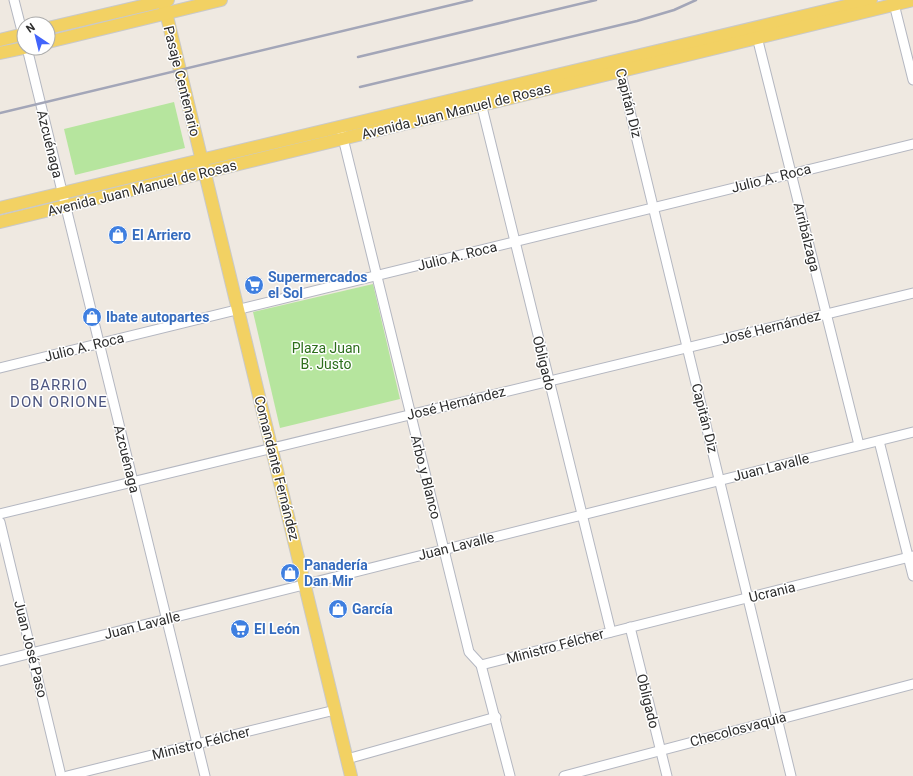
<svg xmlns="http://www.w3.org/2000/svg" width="913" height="776" font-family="Roboto,sans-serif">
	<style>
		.grass { fill: #b6e59e }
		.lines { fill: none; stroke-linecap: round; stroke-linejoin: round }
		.minor-casing { stroke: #b4b7c1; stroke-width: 11 }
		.major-casing { stroke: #c9c9c9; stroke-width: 14 }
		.minor { stroke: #fff; stroke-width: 9 }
		.major { stroke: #f2d163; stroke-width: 12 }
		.rail { stroke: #a3a6b8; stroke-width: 2.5 }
		.labels { text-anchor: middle; stroke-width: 3; stroke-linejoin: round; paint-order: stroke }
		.street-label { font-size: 14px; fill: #2e2e2e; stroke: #fff }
		.shop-label { font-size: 14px; font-weight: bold; fill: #366cbe; stroke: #fff; text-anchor: start }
		.park-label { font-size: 14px; fill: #2c6e1b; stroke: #fff }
		.neighbourhood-label { font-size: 15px; letter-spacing: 1px; fill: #4d5680; stroke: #fff }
	</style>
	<rect width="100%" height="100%" fill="#efe9e1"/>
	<g class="grass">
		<polygon points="174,102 185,148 75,175 64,129"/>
		<polygon points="189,168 190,172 80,198 79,194"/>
		<polygon points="373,284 400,399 280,428 253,312"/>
	</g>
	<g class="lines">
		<defs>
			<g id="minor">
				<polyline points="14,0 24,39"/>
				<polyline points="893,0 913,80"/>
				<polyline points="756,33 859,445"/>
				<polyline points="27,48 205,776"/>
				<polyline points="619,66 791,776"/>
				<polyline points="480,99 611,632"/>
				<polyline points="342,134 469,652 481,665 510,776"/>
				<polyline points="0,368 913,144"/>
				<polyline points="879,441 913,576"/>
				<polyline points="0,514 913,293"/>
				<polyline points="0,522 61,776"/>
				<polyline points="630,627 667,776"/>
				<polyline points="0,661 913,432"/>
				<polyline points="481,665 913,556"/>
				<polyline points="347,759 496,717"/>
				<polyline points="67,776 335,710"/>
				<polyline points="564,776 913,684"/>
			</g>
			<g id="major">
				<polyline points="163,0 351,776"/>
				<polyline points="48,28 168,0"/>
				<polyline points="0,40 24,34"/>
				<polyline points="48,42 221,0"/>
				<polyline points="0,53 24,48"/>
				<polyline points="0,208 871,0"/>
				<polyline points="0,222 913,0"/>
			</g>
		</defs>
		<use href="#minor" class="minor-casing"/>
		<use href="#major" class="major-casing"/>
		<use href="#minor" class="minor"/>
		<use href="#major" class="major"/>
		<g class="rail">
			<polyline points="358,57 596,0"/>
			<polyline points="360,87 637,21 674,10 696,0"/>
			<polyline points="0,113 472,0"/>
		</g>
	</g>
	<defs>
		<symbol id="shop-disc" viewBox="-11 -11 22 22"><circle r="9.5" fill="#3f7fe0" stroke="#fff"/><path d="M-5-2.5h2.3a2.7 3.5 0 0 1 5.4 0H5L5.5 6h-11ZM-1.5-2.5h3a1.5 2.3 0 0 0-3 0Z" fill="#fff"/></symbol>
		<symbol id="supermarket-disc" viewBox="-11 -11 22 22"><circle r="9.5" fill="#3f7fe0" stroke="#fff"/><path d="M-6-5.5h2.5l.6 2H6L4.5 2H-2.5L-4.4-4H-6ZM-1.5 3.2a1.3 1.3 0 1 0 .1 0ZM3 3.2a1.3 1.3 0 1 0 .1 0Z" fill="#fff"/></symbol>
	</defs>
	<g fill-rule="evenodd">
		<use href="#shop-disc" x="107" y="224" width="22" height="22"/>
		<use href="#supermarket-disc" x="243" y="274" width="22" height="22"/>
		<use href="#shop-disc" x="81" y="306" width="22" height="22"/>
		<use href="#shop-disc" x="279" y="562" width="22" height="22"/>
		<use href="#shop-disc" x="327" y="598" width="22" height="22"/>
		<use href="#supermarket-disc" x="229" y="618" width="22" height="22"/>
	</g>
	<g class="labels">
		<g class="street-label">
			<text transform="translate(182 81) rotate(76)" y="5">Pasaje Centenario</text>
			<text transform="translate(629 103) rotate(76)" y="5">Capitán Diz</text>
			<text transform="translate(456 111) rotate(-14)" y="5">Avenida Juan Manuel de Rosas</text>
			<text transform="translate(50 144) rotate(76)" y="5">Azcuénaga</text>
			<text transform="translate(771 178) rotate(-14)" y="5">Julio A. Roca</text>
			<text transform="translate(142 188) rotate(-14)" y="5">Avenida Juan Manuel de Rosas</text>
			<text transform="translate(807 237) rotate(76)" y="5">Arribálzaga</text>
			<text transform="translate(457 256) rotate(-14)" y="5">Julio A. Roca</text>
			<text transform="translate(771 327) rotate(-14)" y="5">José Hernández</text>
			<text transform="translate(84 347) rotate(-14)" y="5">Julio A. Roca</text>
			<text transform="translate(544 363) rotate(76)" y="5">Obligado</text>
			<text transform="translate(456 403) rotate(-14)" y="5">José Hernández</text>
			<text transform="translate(705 418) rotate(76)" y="5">Capitán Diz</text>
			<text transform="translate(127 459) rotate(76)" y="5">Azcuénaga</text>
			<text transform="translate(771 467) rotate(-14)" y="5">Juan Lavalle</text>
			<text transform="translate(277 468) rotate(76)" y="5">Comandante Fernández</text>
			<text transform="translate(426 477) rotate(76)" y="5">Arbo y Blanco</text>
			<text transform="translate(456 546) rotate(-14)" y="5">Juan Lavalle</text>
			<text transform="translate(772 592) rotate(-14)" y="5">Ucrania</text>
			<text transform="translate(142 625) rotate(-14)" y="5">Juan Lavalle</text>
			<text transform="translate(555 646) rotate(-15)" y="5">Ministro Félcher</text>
			<text transform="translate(31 649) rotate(76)" y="5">Juan José Paso</text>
			<text transform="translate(648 701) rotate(76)" y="5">Obligado</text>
			<text transform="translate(738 729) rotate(-15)" y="5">Checolosvaquia</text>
			<text transform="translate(201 743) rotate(-14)" y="5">Ministro Félcher</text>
		</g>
		<g class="shop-label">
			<text x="132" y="240">El Arriero</text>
			<text x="268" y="282">Supermercados<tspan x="268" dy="16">el Sol</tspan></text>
			<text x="106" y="322">Ibate autopartes</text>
			<text x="304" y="570">Panadería<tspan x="304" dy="16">Dan Mir</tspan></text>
			<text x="352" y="614">García</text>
			<text x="254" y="634">El León</text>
		</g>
		<g class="park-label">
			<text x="326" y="353">Plaza Juan<tspan x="326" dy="16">B. Justo</tspan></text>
		</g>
		<g class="neighbourhood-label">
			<text x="59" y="390">BARRIO<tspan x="59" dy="17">DON ORIONE</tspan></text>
		</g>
	</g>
	<g transform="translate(36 36) rotate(325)"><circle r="19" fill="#ffffff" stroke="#ababab"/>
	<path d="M0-3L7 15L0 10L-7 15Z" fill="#4264fb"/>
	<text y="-6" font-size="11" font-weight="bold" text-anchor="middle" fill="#2e2e2e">N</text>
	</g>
</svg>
